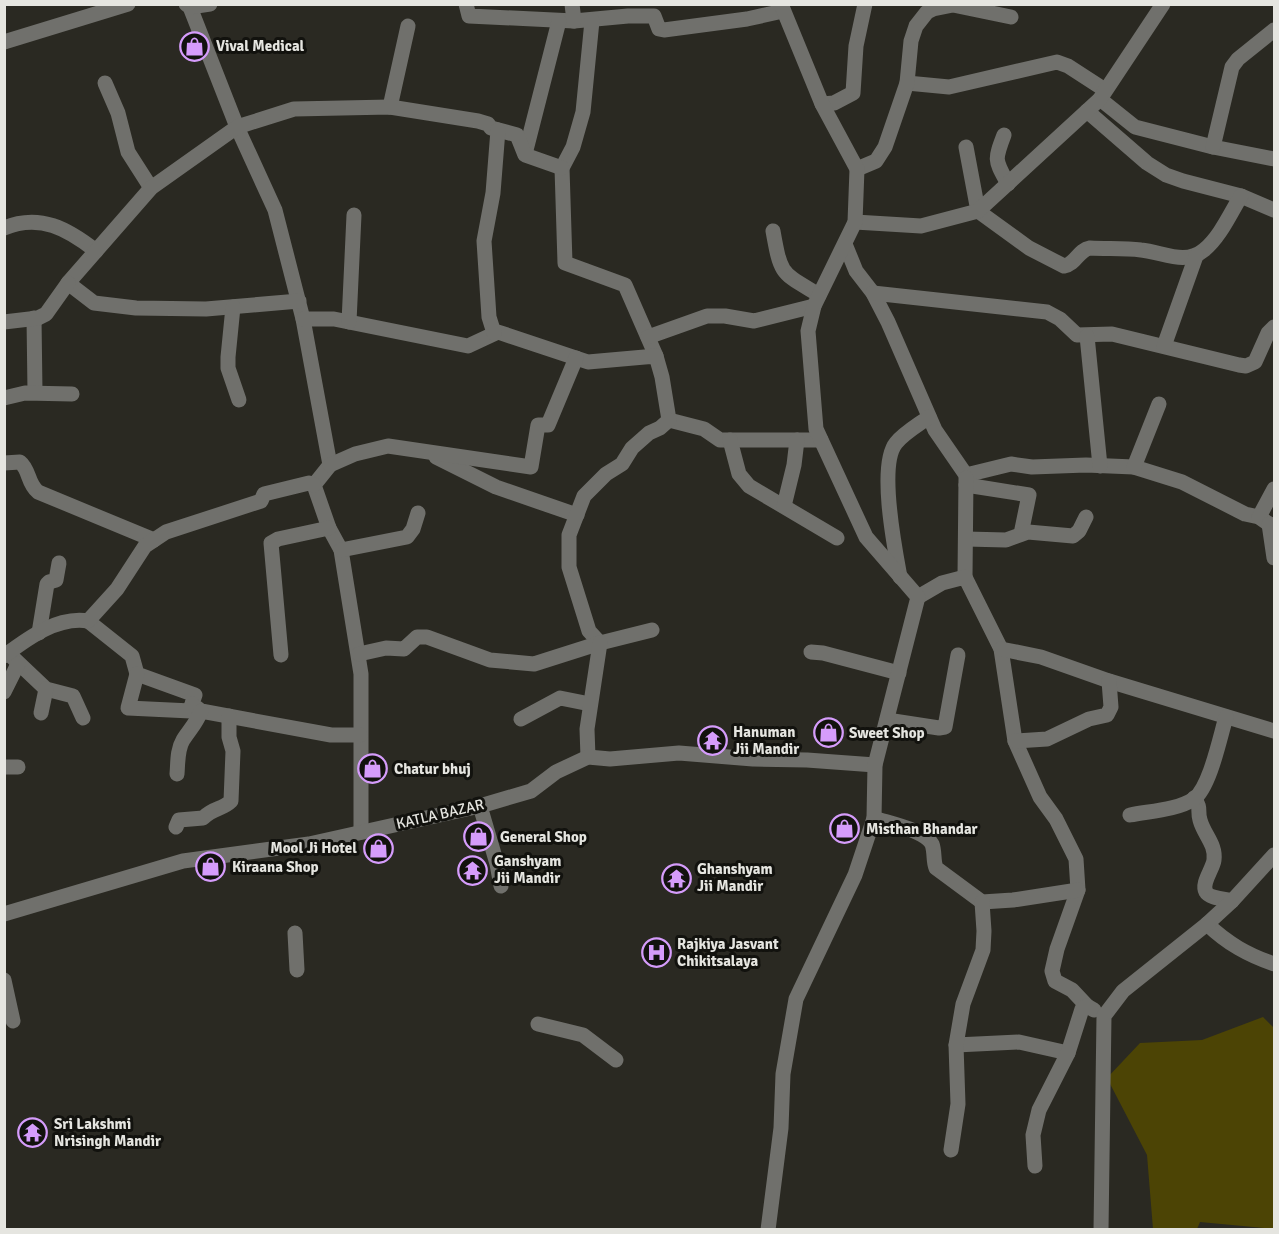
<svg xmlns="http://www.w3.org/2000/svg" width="1279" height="1234" font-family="Signika,sans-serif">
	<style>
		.water { fill: #4c4405 }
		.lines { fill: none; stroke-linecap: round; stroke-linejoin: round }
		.minor { stroke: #70706c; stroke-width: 15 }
		.labels { text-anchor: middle; stroke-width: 6; stroke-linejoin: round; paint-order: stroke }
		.poi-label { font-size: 15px; font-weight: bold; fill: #e5e5e0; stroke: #12120e; text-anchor: start }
		.street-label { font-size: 15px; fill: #e5e5e0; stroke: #12120e }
	</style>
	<rect width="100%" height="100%" fill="#2a2922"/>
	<polygon class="water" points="1263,1017 1274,1028 1274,1229 1200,1222 1197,1229 1153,1229 1147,1155 1107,1078 1140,1043 1202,1040"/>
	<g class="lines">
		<g class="minor">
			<polyline points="186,4 190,7 237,127 275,210 303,319 330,465 314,485 329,528 341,550 361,674 361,832"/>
			<polyline points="466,4 469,16 574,21 628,16 654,16 659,29 664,30 747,19 783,11"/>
			<polyline points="572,4 574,21"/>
			<polyline points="190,7 210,4"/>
			<polyline points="592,21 583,112 573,147 562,168 565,263 625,285 656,356"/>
			<polyline points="4,42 128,4"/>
			<polyline points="105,83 118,113 128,152 151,188"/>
			<polyline points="907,83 949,87 1057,62 1068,66 1105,90"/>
			<polyline points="1100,99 1135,127 1213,147 1274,159"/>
			<polyline points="822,104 834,103 853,93 856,46 865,4"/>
			<polyline points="390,107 408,26"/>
			<polyline points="1087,111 1147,163 1166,175 1183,181 1241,196 1274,210"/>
			<path d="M 1004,135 C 994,161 995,160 1008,184"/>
			<path d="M 966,147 L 978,211 L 1029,248 L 1064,266 C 1076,264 1078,250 1090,248 C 1107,249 1124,248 1141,250 C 1163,252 1185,266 1204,250 C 1220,237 1230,214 1241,196"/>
			<polyline points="1213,147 1232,67 1238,59 1274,30"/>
			<polyline points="525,154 559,21"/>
			<polyline points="857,169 876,161 885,147 907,83 911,41 916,26 927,12 933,9 953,5 1011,17"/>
			<polyline points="855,222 921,226 978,211 1100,99 1163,4"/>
			<path d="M 4,228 C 40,213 68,229 96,251"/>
			<path d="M 773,231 C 781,276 781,272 819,295"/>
			<polyline points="845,244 856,271 873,293 888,322 935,430 966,475 1011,464 1032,467 1086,465 1134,467 1182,482 1245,514 1259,517 1269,524 1274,525"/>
			<polyline points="873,293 1047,312 1060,319 1077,335 1112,334 1239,365 1246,366 1255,362 1268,333 1274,327"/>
			<polyline points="299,301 206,309 136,308 94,303 68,283 151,188 237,127 294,109 390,107 478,121 488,124 491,128 517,135 525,155 562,168"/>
			<polyline points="233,307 228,357 228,368 239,400"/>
			<polyline points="34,318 35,392"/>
			<polyline points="303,319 334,319 468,346 498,332 588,362 656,356 662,377 669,420 704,429 720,440 821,440"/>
			<polyline points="4,322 38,318 46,314 68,283"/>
			<polyline points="349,322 354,215"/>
			<polyline points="494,333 489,317 484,241 493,193 498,130"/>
			<polyline points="1087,336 1100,466"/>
			<polyline points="648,337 707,316 725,316 754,321 814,306"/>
			<polyline points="1164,346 1196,256"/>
			<polyline points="4,398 25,393 72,394"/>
			<polyline points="730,440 739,474 749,486 837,538"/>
			<polyline points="436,457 496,487 577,515"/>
			<path d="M 4,463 L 20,462 C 30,470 27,483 38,492 L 154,540"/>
			<polyline points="330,465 355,454 388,446 531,467 538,425 548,425 576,358"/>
			<polyline points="1134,467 1159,404"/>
			<polyline points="966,485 1029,495 1021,534"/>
			<polyline points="784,506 794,465 797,440"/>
			<polyline points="1259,517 1274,489"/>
			<polyline points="1269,524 1274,558"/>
			<polyline points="966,539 1006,540 1028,532 1073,536 1079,531 1086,517"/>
			<polyline points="341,550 407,537 413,529 418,513"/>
			<path d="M 900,577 C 895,550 878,465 896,443 C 904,433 918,425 929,417"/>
			<polyline points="965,577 966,478"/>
			<polyline points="918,597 942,583 965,577 1001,649 1015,741 1040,797 1056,819 1076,859 1078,890 1057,949 1052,971 1055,981 1072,990 1087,1006"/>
			<polyline points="88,621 132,656 137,674 195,695 192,704 201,711 331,735 360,735"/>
			<polyline points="39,633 47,584 49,582 56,580 59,563"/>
			<polyline points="600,643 589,631 569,567 569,535 584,496 606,474 622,464 632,448 649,433 660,428 669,420"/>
			<polyline points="1001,649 1041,657 1109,681 1274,731"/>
			<polyline points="811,652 823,653 899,673"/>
			<polyline points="8,653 46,689 73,696 83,718"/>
			<polyline points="359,654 386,648 404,649 417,637 427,637 490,660 534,664 600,643 652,630"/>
			<polyline points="281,655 271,543 278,539 329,528"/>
			<path d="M 4,656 C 27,639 57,616 88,621 L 117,589 L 145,546 L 166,532 L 261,501 L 264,494 L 309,483 L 314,485"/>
			<polyline points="137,674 128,708 191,711 192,704"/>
			<polyline points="4,692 18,664"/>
			<polyline points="41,713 46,689"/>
			<polyline points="521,719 560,698 590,704"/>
			<polyline points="887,720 939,728 945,727 958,655"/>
			<polyline points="1015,741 1047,739 1089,719 1107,715 1111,707 1109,681"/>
			<polyline points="588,757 587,729 600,643"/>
			<polyline points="4,767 18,767"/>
			<path d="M 177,774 C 178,763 177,750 183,740 C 190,729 196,724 201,711"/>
			<path d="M 1194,798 C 1202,809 1197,810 1200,820 C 1204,835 1216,844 1214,860 C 1213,869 1201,883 1206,892 C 1209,898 1226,899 1232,901"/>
			<polyline points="480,806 497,864 501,886"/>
			<path d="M 1130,815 C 1150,811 1177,810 1194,799 C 1210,787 1220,737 1226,717"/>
			<path d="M 874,818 C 888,823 925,830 932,844 C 935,852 933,861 936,868 L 982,902 L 1013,900 L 1078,890"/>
			<path d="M 176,827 L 179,820 L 203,818 C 214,807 222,810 231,801 L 233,751 L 229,737 L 229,716"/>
			<polyline points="4,914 183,861 309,844 480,806 531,791 556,772 588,757 610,759 679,753 753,759 807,760 875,765"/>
			<path d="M 1207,924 C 1228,944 1248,955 1274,964"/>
			<polyline points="295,933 297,970"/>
			<polyline points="4,980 13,1021"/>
			<polyline points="538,1024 583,1035 616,1060"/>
			<polyline points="956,1045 1019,1042 1068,1053"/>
			<polyline points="951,1150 958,1104 956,1045 963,1004 983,950 984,931 982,902"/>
			<polyline points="1035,1166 1033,1135 1039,1110 1068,1053 1082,1009 1087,1006 1094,1010"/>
			<polyline points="768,1230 781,1128 783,1074 796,999 855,875 874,818 875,765 918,597 866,537 816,429 808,331 814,306 855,222 857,169 822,104 781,4"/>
			<polyline points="1101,1230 1104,1016 1123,991 1207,924 1232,901 1274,855"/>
		</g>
	</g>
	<defs>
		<symbol id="shop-ring" viewBox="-11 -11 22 22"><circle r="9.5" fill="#12120e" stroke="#d59cfb" stroke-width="1.5"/><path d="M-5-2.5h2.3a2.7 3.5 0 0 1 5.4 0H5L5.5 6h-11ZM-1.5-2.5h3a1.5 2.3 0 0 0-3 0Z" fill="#d59cfb"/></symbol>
		<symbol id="temple-ring" viewBox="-11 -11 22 22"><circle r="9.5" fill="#12120e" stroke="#d59cfb" stroke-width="1.5"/><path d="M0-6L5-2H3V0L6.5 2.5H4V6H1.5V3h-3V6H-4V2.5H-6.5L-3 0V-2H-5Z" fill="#d59cfb"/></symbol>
		<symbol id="hospital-ring" viewBox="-11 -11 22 22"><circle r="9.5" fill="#12120e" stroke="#d59cfb" stroke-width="1.5"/><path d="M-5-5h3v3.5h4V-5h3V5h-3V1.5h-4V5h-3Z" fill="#d59cfb"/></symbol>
	</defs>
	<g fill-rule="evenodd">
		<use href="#shop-ring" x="178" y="30" width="33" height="33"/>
		<use href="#shop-ring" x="812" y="716" width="33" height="33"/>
		<use href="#temple-ring" x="696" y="724" width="33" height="33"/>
		<use href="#shop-ring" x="356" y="752" width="33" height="33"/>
		<use href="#shop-ring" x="828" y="812" width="33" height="33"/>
		<use href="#shop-ring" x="462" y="820" width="33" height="33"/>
		<use href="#shop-ring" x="362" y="832" width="33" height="33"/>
		<use href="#shop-ring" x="194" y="850" width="33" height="33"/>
		<use href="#temple-ring" x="456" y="854" width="33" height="33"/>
		<use href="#temple-ring" x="660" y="862" width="33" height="33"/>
		<use href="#hospital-ring" x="640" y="936" width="33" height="33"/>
		<use href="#temple-ring" x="16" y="1116" width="33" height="33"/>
	</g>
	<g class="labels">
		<g class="poi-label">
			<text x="216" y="51">Vival Medical</text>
			<text x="733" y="737">Hanuman<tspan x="733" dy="17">Jii Mandir</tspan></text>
			<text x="849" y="738">Sweet Shop</text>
			<text x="394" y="774">Chatur bhuj</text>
			<text x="866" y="834">Misthan Bhandar</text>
			<text x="500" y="842">General Shop</text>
			<text x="357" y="853" text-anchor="end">Mool Ji Hotel</text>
			<text x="494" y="866">Ganshyam<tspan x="494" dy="17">Jii Mandir</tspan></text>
			<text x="232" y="872">Kiraana Shop</text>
			<text x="697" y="874">Ghanshyam<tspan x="697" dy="17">Jii Mandir</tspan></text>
			<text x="677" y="949">Rajkiya Jasvant<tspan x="677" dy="17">Chikitsalaya</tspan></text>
			<text x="54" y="1129">Sri Lakshmi<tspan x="54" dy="17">Nrisingh Mandir</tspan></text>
		</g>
		<g class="street-label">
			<text transform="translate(440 814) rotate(-13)" y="5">KATLA BAZAR</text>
		</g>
	</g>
	<rect width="1279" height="1234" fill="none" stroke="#e5e5e0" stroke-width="12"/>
</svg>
